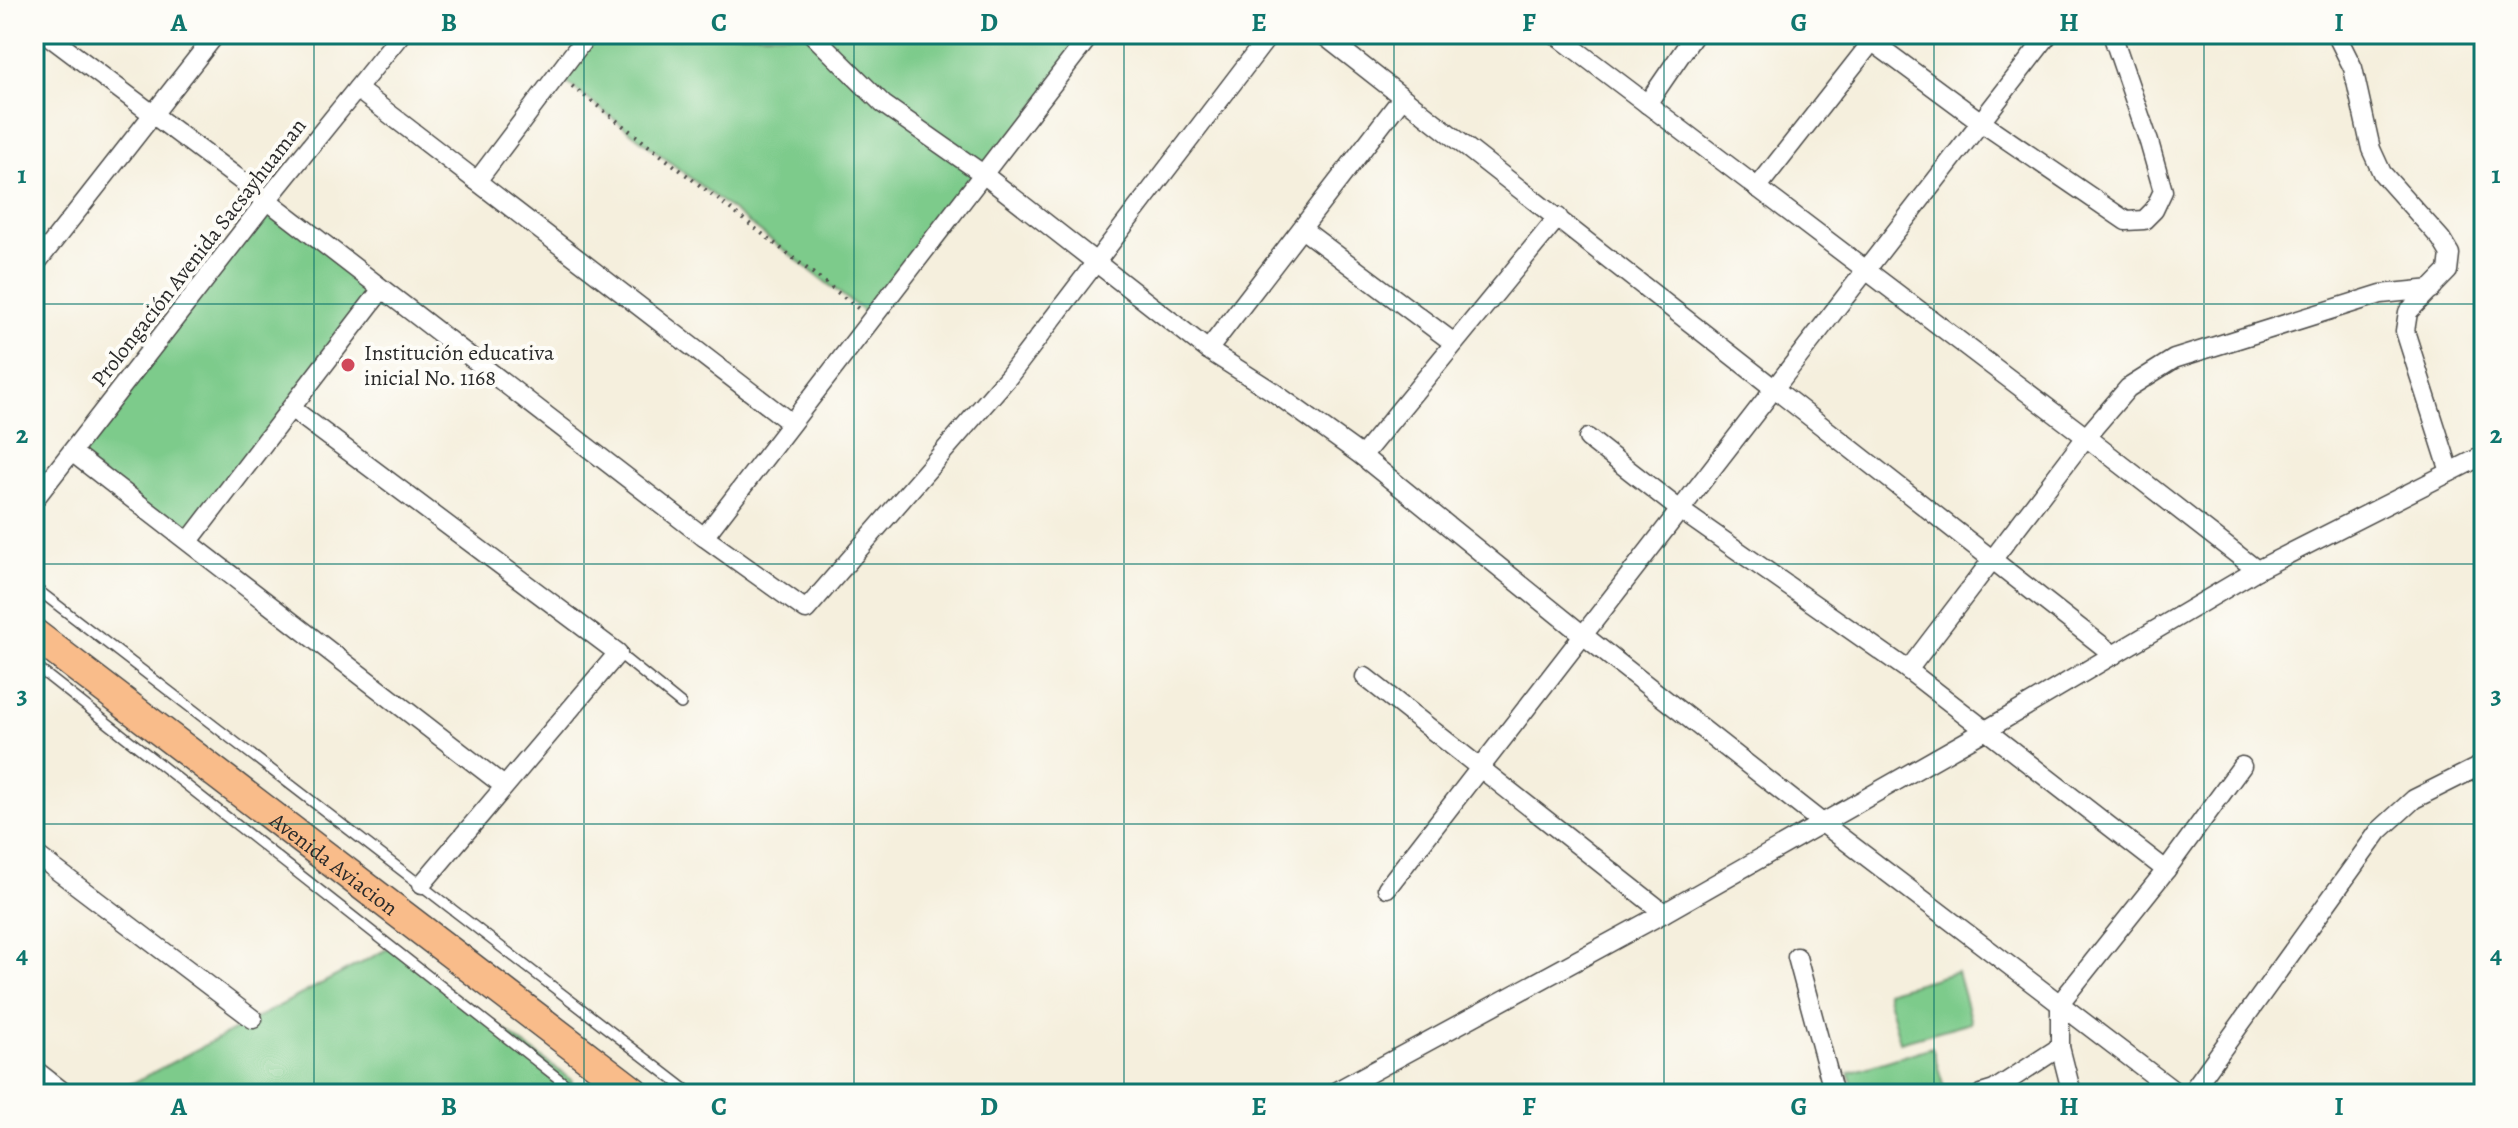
<svg xmlns="http://www.w3.org/2000/svg" width="2518" height="1128" font-family="Alegreya,serif">
	<style>
		.green { fill: #7dcb8b; stroke: #547b5b; stroke-width: 2 }
		.lines { fill: none; stroke-linecap: round; stroke-linejoin: round }
		.service-casing { stroke: #494846; stroke-width: 12 }
		.minor-casing { stroke: #494846; stroke-width: 21 }
		.primary-casing { stroke: #494846; stroke-width: 33 }
		.path { stroke: #494846; stroke-width: 4; stroke-dasharray: 2 6; stroke-linecap: butt }
		.service { stroke: #fff; stroke-width: 9 }
		.minor { stroke: #fff; stroke-width: 18 }
		.primary { stroke: #f9bc8a; stroke-width: 30 }
		.grid { fill: none; stroke: #0f766e; stroke-width: 2; stroke-opacity: 0.55 }
		.poi-dot { fill: #d1495b; stroke: #fdfcf7; stroke-width: 3 }
		.labels { text-anchor: middle; stroke-width: 8; stroke-linejoin: round; paint-order: stroke }
		.street-label { font-size: 22px; fill: #2b2b2b; stroke: #fdfcf7 }
		.poi-label { font-size: 22px; fill: #2b2b2b; stroke: #fdfcf7; text-anchor: start }
		.neatline { fill: none; stroke: #0f766e; stroke-width: 3 }
		.grid-label { font-size: 26px; text-anchor: middle; font-weight: bold; fill: #0f766e }
	</style>
	<rect width="100%" height="100%" fill="#fdfcf7"/>
	<filter id="ink" filterUnits="userSpaceOnUse"><feTurbulence type="fractalNoise" baseFrequency=".0125" numOctaves="2"/><feDisplacementMap in="SourceGraphic" scale="16" xChannelSelector="R" yChannelSelector="G"/><feConvolveMatrix kernelMatrix="1 2 1 2 8 2 1 2 1" color-interpolation-filters="sRGB"/></filter>
	<filter id="wash" filterUnits="userSpaceOnUse"><feTurbulence type="fractalNoise" baseFrequency=".006" numOctaves="4" result="noise"/><feDisplacementMap in="SourceGraphic" scale="32" xChannelSelector="R" yChannelSelector="G"/><feGaussianBlur stdDeviation="1.8" result="paint"/><feColorMatrix in="noise" values="0 0 0 0 0 0 0 0 0 0 0 0 0 0 0 0 0 1.4 0 .05"/><feComposite in="paint" operator="in"/></filter>
	<g filter="url(#wash)">
		<rect width="100%" height="100%" fill="#f5efdd"/>
		<g class="green">
			<polygon points="588,34 1091,34 872,318 557,75"/>
			<polygon points="267,200 382,289 189,541 73,453"/>
			<polygon points="391,947 572,1080 570,1094 112,1094"/>
			<polygon points="1957,972 1971,1022 1900,1042 1886,992"/>
			<polygon points="1932,1047 1946,1094 1855,1094 1849,1073"/>
		</g>
	</g>
	<g filter="url(#ink)">
		<g class="lines">
			<defs>
				<g id="service">
					<polyline points="34,587 692,1094"/>
					<polyline points="618,653 681,704"/>
					<polyline points="34,665 578,1094"/>
				</g>
				<g id="minor">
					<polyline points="46,34 267,200 704,537 806,610 1009,376 1270,34"/>
					<polyline points="812,34 883,104 983,174 1208,350 1272,391 1362,456 1583,635 1821,822 2178,1094"/>
					<polyline points="1322,34 2114,655"/>
					<polyline points="1555,34 2086,437 2257,570"/>
					<polyline points="1862,34 1981,122 2126,221 2144,220 2154,210 2163,191 2149,142 2112,34"/>
					<polyline points="2336,34 2353,68 2371,149 2382,173 2441,239 2450,254 2448,271 2408,312 2405,331 2450,472"/>
					<polyline points="357,89 791,423"/>
					<polyline points="1647,104 1695,34"/>
					<polyline points="477,181 588,34"/>
					<polyline points="1757,188 1878,34"/>
					<polyline points="1302,229 1454,343"/>
					<polyline points="34,266 216,34"/>
					<polyline points="1208,350 1402,98"/>
					<polyline points="291,408 618,653 422,884"/>
					<polyline points="1588,438 1680,510 1908,670 2166,870"/>
					<polyline points="73,453 504,786"/>
					<polyline points="1362,456 1558,217"/>
					<polyline points="34,500 267,200 401,34"/>
					<polyline points="704,537 1091,34"/>
					<polyline points="189,541 382,289"/>
					<polyline points="1908,670 2086,437 2128,388 2174,359 2381,294 2432,289"/>
					<polyline points="1365,677 1664,913"/>
					<polyline points="34,853 253,1019"/>
					<polyline points="1387,888 2049,34"/>
					<polyline points="1797,957 1834,1094"/>
					<polyline points="34,1069 66,1094"/>
					<polyline points="1331,1094 1664,913 1986,730 2257,570 2484,455"/>
					<polyline points="1981,1094 1994,1090 2060,1047"/>
					<polyline points="2072,1094 2060,1047 2060,1003 2166,870 2242,766"/>
					<polyline points="2190,1094 2379,831 2414,799 2484,764"/>
				</g>
				<g id="primary">
					<path id="s1" d="M 34,634 L 636,1094"/>
				</g>
			</defs>
			<use href="#service" class="service-casing"/>
			<use href="#minor" class="minor-casing"/>
			<use href="#primary" class="primary-casing"/>
			<polyline class="path" points="572,86 859,309"/>
			<use href="#service" class="service"/>
			<use href="#minor" class="minor"/>
			<use href="#primary" class="primary"/>
		</g>
	</g>
	<path class="grid" d="M 314,34 L 314,1094M 584,34 L 584,1094M 854,34 L 854,1094M 1124,34 L 1124,1094M 1394,34 L 1394,1094M 1664,34 L 1664,1094M 1934,34 L 1934,1094M 2204,34 L 2204,1094M 34,304 L 2484,304M 34,564 L 2484,564M 34,824 L 2484,824"/>
	<circle class="poi-dot" cx="348" cy="365" r="8"/>
	<g class="labels">
		<g class="street-label">
			<text transform="translate(198 252) rotate(-52)" y="8">Prolongación Avenida Sacsayhuaman</text>
			<text dy="8" stroke="none"><textPath href="#s1" startOffset="378">Avenida Aviacion</textPath></text>
		</g>
		<g class="poi-label">
			<text x="364" y="360">Institución educativa<tspan x="364" dy="25">inicial No. 1168</tspan></text>
		</g>
	</g>
	<rect width="2518" height="1128" fill="none" stroke="#fdfcf7" stroke-width="88"/>
	<rect x="44" y="44" width="2430" height="1040" class="neatline"/>
	<g class="grid-label">
		<text x="179" y="31">A</text>
		<text x="449" y="31">B</text>
		<text x="719" y="31">C</text>
		<text x="989" y="31">D</text>
		<text x="1259" y="31">E</text>
		<text x="1529" y="31">F</text>
		<text x="1799" y="31">G</text>
		<text x="2069" y="31">H</text>
		<text x="2339" y="31">I</text>
		<text x="22" y="183">1</text>
		<text x="2496" y="183">1</text>
		<text x="22" y="443">2</text>
		<text x="2496" y="443">2</text>
		<text x="22" y="703">3</text>
		<text x="2496" y="703">3</text>
		<text x="22" y="963">4</text>
		<text x="2496" y="963">4</text>
		<text x="179" y="1115">A</text>
		<text x="449" y="1115">B</text>
		<text x="719" y="1115">C</text>
		<text x="989" y="1115">D</text>
		<text x="1259" y="1115">E</text>
		<text x="1529" y="1115">F</text>
		<text x="1799" y="1115">G</text>
		<text x="2069" y="1115">H</text>
		<text x="2339" y="1115">I</text>
	</g>
</svg>
